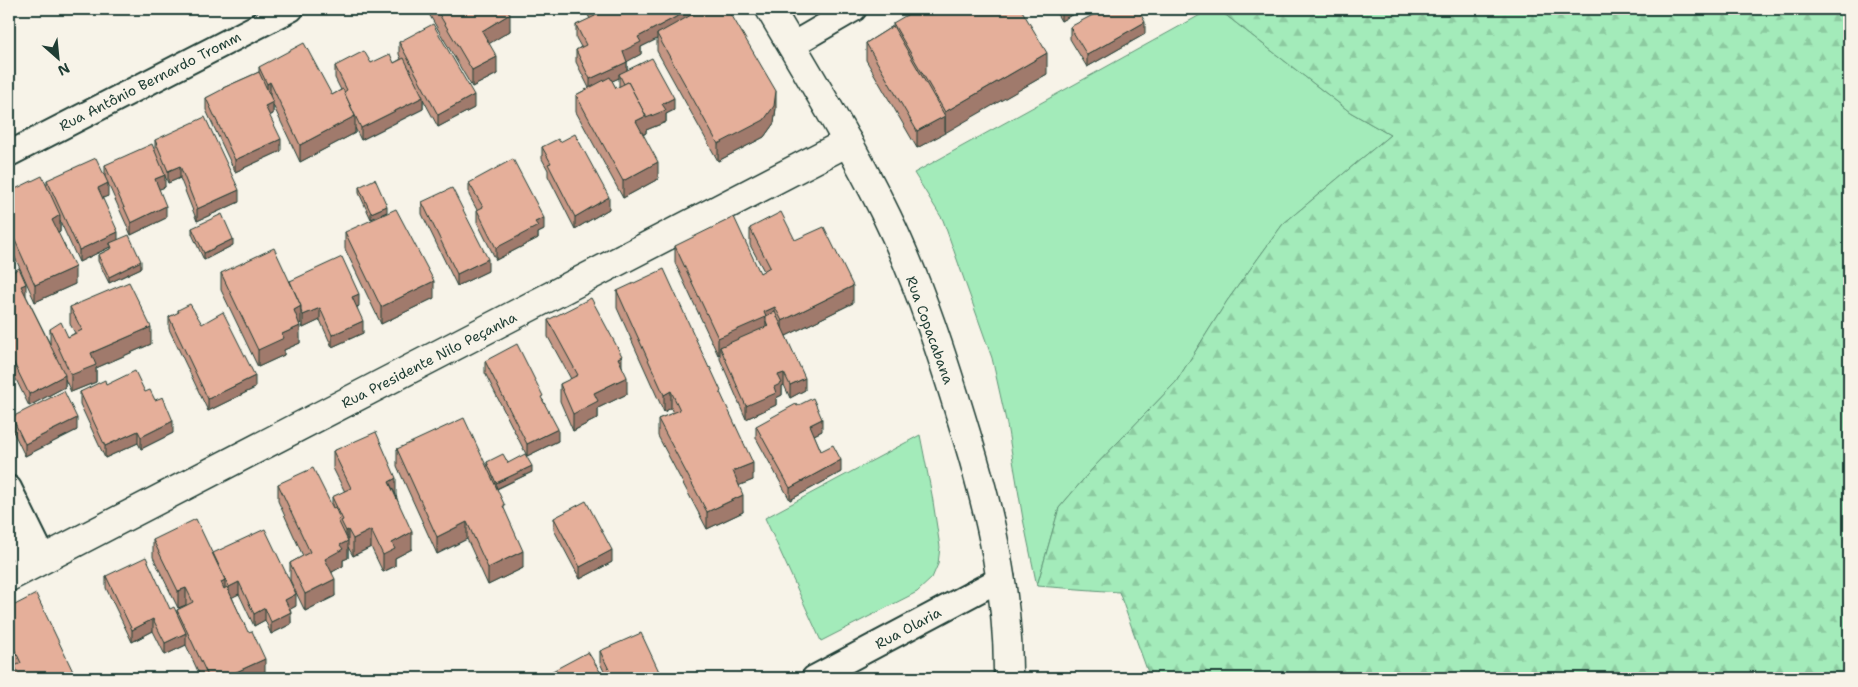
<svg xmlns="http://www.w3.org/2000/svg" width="1858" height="687" font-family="'Shantell Sans',sans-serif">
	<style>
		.green { fill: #a3ebba; stroke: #619477 }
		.forest { fill: url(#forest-firs); stroke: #619477 }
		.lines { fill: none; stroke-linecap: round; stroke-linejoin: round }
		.street-casing { stroke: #1f3d34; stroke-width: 28 }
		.secondary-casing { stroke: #1f3d34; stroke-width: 31 }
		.street { stroke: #f7f3e8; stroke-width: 24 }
		.secondary { stroke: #f7f3e8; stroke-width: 28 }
		.wall { fill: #c59684; stroke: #1f3d34; fill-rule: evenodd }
		.shaded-wall { fill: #a07a6c; stroke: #1f3d34 }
		.building { fill: #e5af9a; stroke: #1f3d34 }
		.labels { text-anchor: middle; stroke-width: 5; stroke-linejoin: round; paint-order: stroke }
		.street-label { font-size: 14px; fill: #1f3d34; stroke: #f7f3e8 }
	</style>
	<defs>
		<pattern id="forest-firs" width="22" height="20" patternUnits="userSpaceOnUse" patternTransform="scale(1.25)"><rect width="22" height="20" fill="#a3ebba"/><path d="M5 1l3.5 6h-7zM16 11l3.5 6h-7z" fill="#8ccaa0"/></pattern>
	</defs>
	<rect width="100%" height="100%" fill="#f7f3e8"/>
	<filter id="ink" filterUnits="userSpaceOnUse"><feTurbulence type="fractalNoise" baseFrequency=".02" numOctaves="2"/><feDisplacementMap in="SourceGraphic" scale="10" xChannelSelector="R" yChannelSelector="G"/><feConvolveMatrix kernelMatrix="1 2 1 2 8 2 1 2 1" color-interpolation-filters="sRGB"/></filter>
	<g filter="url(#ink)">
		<g class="green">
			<polygon points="1211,9 1218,9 1350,112 1390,135 1283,224 1227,301 1176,382 1094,467 1059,508 1037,586 1023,519 1007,425 992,358 943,220 914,173"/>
			<polygon points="920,435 932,495 940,547 938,564 932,578 917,592 821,641 765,518"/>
		</g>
		<polygon class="forest" points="1218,9 1849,9 1849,678 1150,678 1119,592 1037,586 1059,508 1094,467 1176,382 1227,301 1283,224 1390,135 1350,112"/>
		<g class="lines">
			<defs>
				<g id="street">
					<polyline points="792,45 854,9"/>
					<polyline points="9,154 291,9"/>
					<polyline points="9,488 44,559"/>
					<polyline points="9,527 29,567"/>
					<polyline points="814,678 1002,578"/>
				</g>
				<g id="secondary">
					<path d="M 770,9 C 810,77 852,145 887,217 C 920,285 945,364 967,437 C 991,516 1009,596 1008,678"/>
					<polyline points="9,577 848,142"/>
				</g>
			</defs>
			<use href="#street" class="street-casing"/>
			<use href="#secondary" class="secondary-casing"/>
			<use href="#street" class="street"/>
			<use href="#secondary" class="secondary"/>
		</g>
		<g class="wall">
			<polygon points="426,9 507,9 510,31 489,43 497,74 472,87"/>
			<path d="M 587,9 L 700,9 L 776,108 L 774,123 L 764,137 L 718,161 L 657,51 L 657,39 L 641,47 L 641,54 L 627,61 L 627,70 L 674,110 L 666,114 L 666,122 L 646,130 L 646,133 L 643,135 L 658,179 L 623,198 L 576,112 L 576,95 L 589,88 L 576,62 L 576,50 L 581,47 L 576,38 L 576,25 L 590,19 L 587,13 ZM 619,78 L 619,87 L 616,88 L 612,81 Z"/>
			<polygon points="1054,9 1082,9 1061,21"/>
			<polygon points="893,23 1047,74 917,148 866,60 866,43 893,26"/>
			<polygon points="1070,27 1145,34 1087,67 1070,39"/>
			<polygon points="399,42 474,108 438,127 423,99 423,109 361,140 355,128 355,133 300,162 273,105 273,114 269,116 281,151 235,172 206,110 206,98 223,90 223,88 259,72 259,67 332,95 341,90 335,78 335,66 371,63 394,63 401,59 399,54"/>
			<polygon points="155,140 239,202 197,221 180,178 168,183 160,165 165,187 159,189 166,218 131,235 105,177 105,165 155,151"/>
			<polygon points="560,142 609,209 575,229 548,176 548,170 542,159 542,147"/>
			<polygon points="47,180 108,196 102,198 118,240 141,268 109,283 98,261 98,255 110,249 110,247 79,262 60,221 60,232 58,233 75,284 35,302 9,244 9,192 47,185"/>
			<polygon points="469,183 544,230 538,233 538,238 496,260 477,222 477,210 469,195"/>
			<polygon points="359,187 387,212 371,219 359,193"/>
			<polygon points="422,202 488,271 457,286 422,214"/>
			<polygon points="192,228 233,245 204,260 192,234"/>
			<polygon points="750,228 795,240 853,303 786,336 805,390 790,398 784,385 782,386 782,395 776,398 776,405 746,419 720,359 720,354 718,355 675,263 675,246 760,273 764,271 750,245"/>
			<polygon points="345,232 434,298 381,324 345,249"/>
			<polygon points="9,269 26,296 50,344 50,329 68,337 75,333 70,324 70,307 151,344 96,368 96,382 71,392 65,379 65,387 29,406 9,365"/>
			<polygon points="221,273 290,281 359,306 357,307 363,333 332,347 320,320 303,328 301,323 299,324 300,343 284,350 284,355 258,367 221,290"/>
			<polygon points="617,291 721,395 753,480 739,485 743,512 707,529 658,436 658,419 673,413 671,408 664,412 617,308"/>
			<polygon points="178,310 202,324 255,388 208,411 169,329 169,317 178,313"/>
			<polygon points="548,320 622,366 627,394 598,408 598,418 573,431 560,401 560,384 571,379 548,337"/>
			<polygon points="485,361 543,400 558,441 527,456 485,373"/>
			<polygon points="106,385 145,392 173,433 141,449 138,443 105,458 80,404 80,392"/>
			<polygon points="12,417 77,430 25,456 12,429"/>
			<polygon points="756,426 822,431 814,435 821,451 841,472 790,500 756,438"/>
			<polygon points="397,449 487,467 487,462 508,463 532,472 497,489 523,568 488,585 467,539 437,554 397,466"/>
			<polygon points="333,451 396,495 412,549 395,558 395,566 383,572 371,547 353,556 348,547 348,558 343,560 343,566 332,572 335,596 305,611 290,580 290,563 303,556 278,501 278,484 332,508 332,497 345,492 333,468"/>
			<polygon points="554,518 612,562 580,579 554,530"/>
			<polygon points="153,540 213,556 213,553 296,606 290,609 291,624 271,634 265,620 254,626 239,594 232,597 265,676 260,678 201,678 186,645 165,655 153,631 132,642 106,588 106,576 170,609 177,615 177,610 187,606 186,605 178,608 153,557"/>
			<polygon points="9,608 76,678 15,678 15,667 9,654"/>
			<polygon points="600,651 662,678 607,678 600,663"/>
		</g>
		<g class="shaded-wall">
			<polygon points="691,9 700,9 700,16 657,34 657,39 641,47 641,54 623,64 623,51 638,37"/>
			<polygon points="1061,9 1082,9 1061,21"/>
			<polygon points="510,14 510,31 482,48 482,31"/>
			<polygon points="1145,22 1145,34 1087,67 1087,55"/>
			<polygon points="1047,53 1047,74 945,133 945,112"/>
			<polygon points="497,57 497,74 472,87 472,70"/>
			<polygon points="627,62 627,74 619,74 619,78 590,91 590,79"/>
			<polygon points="270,82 270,99 267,101 267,84"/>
			<polygon points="776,91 776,108 774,123 764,137 718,161 718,144"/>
			<polygon points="474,95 474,108 438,127 438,115"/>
			<polygon points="423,97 423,109 361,140 361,128"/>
			<polygon points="674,98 674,110 666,114 666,122 646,130 646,133 636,138 636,121 646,116 662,104"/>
			<polygon points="273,102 273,114 265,118 265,106"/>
			<polygon points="355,116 355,133 300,162 300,145"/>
			<polygon points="945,116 945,133 917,148 917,131"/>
			<polygon points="281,139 281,151 235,172 235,160"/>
			<polygon points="658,162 658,179 623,198 623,181"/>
			<polygon points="180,166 180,178 168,183 168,171"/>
			<polygon points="165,175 165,187 155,191 155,179"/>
			<polygon points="108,183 108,196 98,200 98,188"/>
			<polygon points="239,190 239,202 197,221 197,209"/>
			<polygon points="609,197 609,209 575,229 575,217"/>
			<polygon points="166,206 166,218 131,235 131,223"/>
			<polygon points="387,206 387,212 371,219 371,213"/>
			<polygon points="60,215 60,232 52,237 52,220"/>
			<polygon points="544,218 544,230 538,233 538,238 496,260 496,248 535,222"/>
			<polygon points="118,232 118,244 110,243 110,247 79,262 79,250"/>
			<polygon points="233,239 233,245 204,260 204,253"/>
			<polygon points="488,259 488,271 457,286 457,274"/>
			<polygon points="141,261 141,268 109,283 109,277"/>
			<polygon points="75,267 75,284 35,302 35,285"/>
			<polygon points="434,281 434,298 381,324 381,307"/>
			<polygon points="26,284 26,296 21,299 21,286"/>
			<polygon points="853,286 853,303 782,338 782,321"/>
			<polygon points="359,294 359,306 352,309 352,297"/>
			<polygon points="301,306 301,323 294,327 294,310"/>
			<polygon points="775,307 775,324 768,326 766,321 766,334 720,347 720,354 718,355 718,338 764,312"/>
			<polygon points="320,308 320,320 303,328 303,315"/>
			<polygon points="363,321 363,333 332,347 332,335"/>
			<polygon points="300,326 300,343 284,350 284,355 258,367 258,350 282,334"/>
			<polygon points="151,327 151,344 96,368 96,382 71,392 71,375 91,353"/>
			<polygon points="622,356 622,373 618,358"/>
			<polygon points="784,373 784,385 782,386 782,395 776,398 776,405 746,419 746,406 774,387 778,375"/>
			<polygon points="65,375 65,387 29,406 29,394"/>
			<polygon points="255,376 255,388 208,411 208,399"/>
			<polygon points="627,377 627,394 598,408 598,418 573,431 573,414 594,393"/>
			<polygon points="805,378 805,390 790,398 790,385"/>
			<polygon points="671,391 671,408 664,412 664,395"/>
			<polygon points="77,418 77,430 25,456 25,444"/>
			<polygon points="822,419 822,431 810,437 810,425"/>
			<polygon points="173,421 173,433 141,449 141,437"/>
			<polygon points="558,429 558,441 527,456 527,444"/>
			<polygon points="138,431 138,443 105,458 105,446"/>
			<polygon points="841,460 841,472 790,500 790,488"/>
			<polygon points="753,463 753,480 733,488 733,471"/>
			<polygon points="532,466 532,472 496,489 496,483"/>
			<polygon points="396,478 396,495 389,482"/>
			<polygon points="743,495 743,512 707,529 707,512"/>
			<polygon points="467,522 467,539 437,554 437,537"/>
			<polygon points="348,530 348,558 343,560 343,566 325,576 325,559 340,545 346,542 346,531"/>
			<polygon points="371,530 371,547 353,556 353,539"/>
			<polygon points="412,532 412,549 395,558 395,566 383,572 383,555 392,543"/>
			<polygon points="612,550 612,562 580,579 580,567"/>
			<polygon points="523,551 523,568 488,585 488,568"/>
			<polygon points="335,579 335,596 305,611 305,594"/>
			<polygon points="225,580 225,597 221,582"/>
			<polygon points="239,582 239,594 229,599 229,587"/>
			<polygon points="186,588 186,605 178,608 178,591"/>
			<polygon points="296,594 296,606 285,612 285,600"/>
			<polygon points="265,608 265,620 254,626 254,614"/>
			<polygon points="291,612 291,624 271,634 271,622"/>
			<polygon points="153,619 153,631 132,642 132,630"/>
			<polygon points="186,633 186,645 165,655 165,643"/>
			<polygon points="265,659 265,676 260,678 223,678"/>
		</g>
		<g class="building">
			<polygon points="436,9 507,9 510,14 482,31 497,57 472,70"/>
			<polygon points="591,9 691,9 638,37 641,42 623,51 627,62 590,79 576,50 586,45 576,25 595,16"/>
			<polygon points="702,9 728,9 776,91 774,106 764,120 718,144 657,34"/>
			<polygon points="917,9 1021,9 1047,53 945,112 893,23"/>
			<polygon points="1104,9 1138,9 1145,22 1087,55 1070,27"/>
			<polygon points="433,24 474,95 438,115 399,42"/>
			<polygon points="893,26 945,116 917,131 866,43"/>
			<polygon points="304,43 332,95 343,89 355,116 300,145 270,82 267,84 259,67"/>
			<polygon points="364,51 371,63 390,54 394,63 404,58 423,97 361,128 344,92 347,90 335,66"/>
			<polygon points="652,58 674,98 662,104 666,110 646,118 646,116 628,82 624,84 619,74"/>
			<polygon points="259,72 273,102 265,106 281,139 235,160 206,98 223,89 223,88"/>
			<polygon points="610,77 616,88 628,82 646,116 636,121 658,162 623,181 576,95"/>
			<polygon points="205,117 239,190 197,209 180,166 168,171 155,140"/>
			<polygon points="575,134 609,197 575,217 548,164 551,163 542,147 558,139 560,142"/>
			<polygon points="152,144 165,175 155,179 166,206 131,223 105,165"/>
			<polygon points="96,158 108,183 98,188 118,232 79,250 47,180"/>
			<polygon points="513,159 544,218 535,222 538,226 496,248 477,210 483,207 469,183"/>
			<polygon points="42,176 60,215 52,220 75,267 35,285 9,227 9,192"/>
			<polygon points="375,179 387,206 371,213 359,187"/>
			<polygon points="452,188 488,259 457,274 422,202"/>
			<polygon points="396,209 434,281 381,307 345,232"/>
			<polygon points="781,212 795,240 824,227 853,286 782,321 775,307 764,312 766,317 718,338 675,246 734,217 760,273 770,267 750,228"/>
			<polygon points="222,214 233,239 204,253 192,228"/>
			<polygon points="129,235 141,261 109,277 98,255 112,248 110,243"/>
			<polygon points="274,248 301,306 294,310 300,326 282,334 284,338 258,350 221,273"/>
			<polygon points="342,257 359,294 352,297 363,321 332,335 320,308 303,315 301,311 301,306 290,281"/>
			<polygon points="19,268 26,284 21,286 65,375 29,394 9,353 9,269 11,273"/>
			<polygon points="664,269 709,368 710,367 721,391 720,392 753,463 733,471 743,495 707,512 658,419 680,410 671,391 664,395 617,291"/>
			<polygon points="129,282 151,327 91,353 96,365 71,375 50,329 61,322 68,337 82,330 70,307"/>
			<polygon points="591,298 622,356 618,358 627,377 594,393 598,401 573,414 560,384 578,375 548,320"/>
			<polygon points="190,304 202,324 223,312 255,376 208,399 169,317 179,312 178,310"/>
			<polygon points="775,312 805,378 790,385 784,373 778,375 782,383 774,387 776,393 746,406 720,347 768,326 766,321 766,316"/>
			<polygon points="517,344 543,396 541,397 558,429 527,444 485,361"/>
			<polygon points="135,371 145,392 150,390 155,400 163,397 173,421 141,437 138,431 105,446 80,392 105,380 106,385"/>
			<polygon points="64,391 77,418 25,444 12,417"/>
			<polygon points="813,398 822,419 810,425 821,451 833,445 841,460 790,488 756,426 796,404 797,406"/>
			<polygon points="464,418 505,506 503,506 523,551 488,568 467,522 437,537 397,449"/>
			<polygon points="376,432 396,478 389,482 412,532 392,543 395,549 383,555 371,530 353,539 348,530 346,531 341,521 343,520 332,497 351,488 333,451"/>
			<polygon points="503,454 508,463 525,454 532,466 496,483 487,462"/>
			<polygon points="313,468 333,508 335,507 340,519 338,520 348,541 340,545 343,549 325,559 335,579 305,594 290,563 310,552 278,484"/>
			<polygon points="586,501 612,550 580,567 554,518"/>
			<polygon points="196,519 225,580 221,582 224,589 227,587 248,632 252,631 265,659 223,678 209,678 177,610 193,602 186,588 178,591 153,540"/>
			<polygon points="265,529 296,594 285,600 291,612 271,622 265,608 254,614 239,582 229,587 213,553"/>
			<polygon points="146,557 170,609 174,607 186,633 165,643 153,619 132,630 106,576"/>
			<polygon points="36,594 76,678 20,678 15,666 21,663 9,637 9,608"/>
			<polygon points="641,633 662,678 613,678 600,651"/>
			<polygon points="588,652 604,678 547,678 545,675"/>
		</g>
	</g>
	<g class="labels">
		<g class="street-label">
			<text transform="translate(150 81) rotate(-27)" y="5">Rua Antônio Bernardo Tromm</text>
			<text transform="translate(930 330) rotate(70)" y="5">Rua Copacabana</text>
			<text transform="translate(429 360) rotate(-27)" y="5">Rua Presidente Nilo Peçanha</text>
			<text transform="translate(908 628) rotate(-28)" y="5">Rua Olaria</text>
		</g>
	</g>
	<rect width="1858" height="687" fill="none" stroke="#f7f3e8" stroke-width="30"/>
	<rect x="15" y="15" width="1828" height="657" fill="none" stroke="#1f3d34" stroke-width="2" filter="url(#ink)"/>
	<g transform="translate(58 58) rotate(153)" stroke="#f7f3e8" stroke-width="4" paint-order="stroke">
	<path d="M0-4L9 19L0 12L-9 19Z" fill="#1f3d34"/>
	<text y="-8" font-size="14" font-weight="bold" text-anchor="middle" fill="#1f3d34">N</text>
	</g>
</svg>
